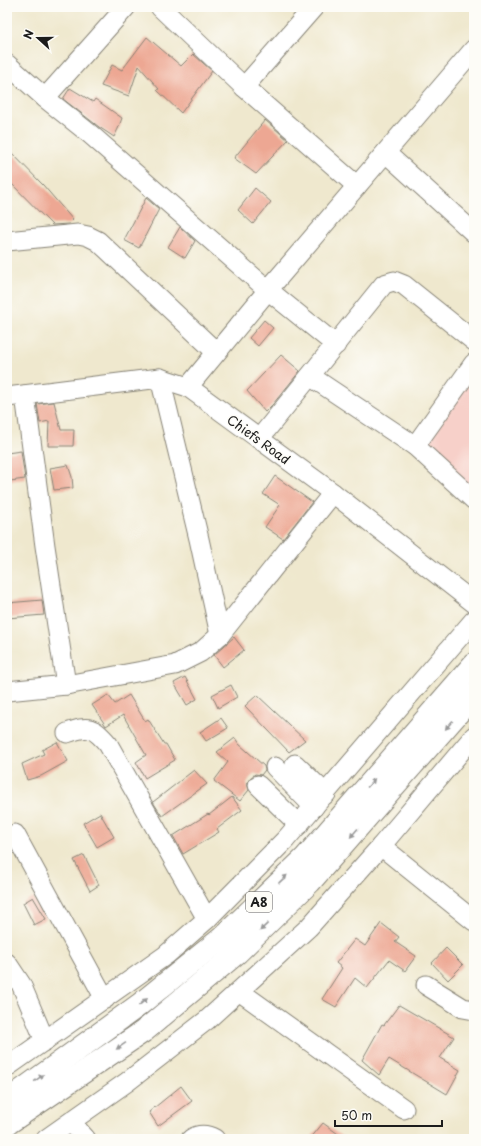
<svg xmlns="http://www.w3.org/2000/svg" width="481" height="1146" font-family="'Playpen Sans',sans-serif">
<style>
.built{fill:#f7d0c9}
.building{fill:#eda793}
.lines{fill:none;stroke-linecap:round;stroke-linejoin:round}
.minor-casing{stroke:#868275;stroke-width:21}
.highway-casing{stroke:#868275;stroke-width:24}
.minor{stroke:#fff;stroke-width:19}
.highway{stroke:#fff;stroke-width:22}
.oneway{fill:#999}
.labels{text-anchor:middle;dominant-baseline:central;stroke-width:3;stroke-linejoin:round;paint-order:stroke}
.shield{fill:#fdfcf7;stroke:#605f5e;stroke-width:1}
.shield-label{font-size:12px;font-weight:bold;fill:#1c1c1c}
.street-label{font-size:13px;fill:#1c1c1c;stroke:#fdfcf7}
</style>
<rect width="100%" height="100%" fill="#fdfcf7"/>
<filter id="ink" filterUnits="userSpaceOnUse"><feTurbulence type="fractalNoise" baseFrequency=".025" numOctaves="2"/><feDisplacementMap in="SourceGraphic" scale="8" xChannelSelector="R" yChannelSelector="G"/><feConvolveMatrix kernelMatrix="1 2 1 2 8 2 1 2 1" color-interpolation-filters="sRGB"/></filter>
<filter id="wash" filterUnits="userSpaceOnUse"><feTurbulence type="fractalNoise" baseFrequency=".012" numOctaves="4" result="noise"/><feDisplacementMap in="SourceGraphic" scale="16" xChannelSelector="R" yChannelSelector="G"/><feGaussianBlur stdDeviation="0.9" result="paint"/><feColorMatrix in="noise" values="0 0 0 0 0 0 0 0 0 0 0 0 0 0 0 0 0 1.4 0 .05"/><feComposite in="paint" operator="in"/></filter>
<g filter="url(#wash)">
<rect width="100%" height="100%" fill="#efe8ce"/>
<polygon class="built" points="474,367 474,493 421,444"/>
<g id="blocks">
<g class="building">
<polygon points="147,37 181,66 193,54 212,71 181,113 157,90 159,89 139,66 129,96 101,86 112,65 122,70"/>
<polygon points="70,88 93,102 95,99 122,118 118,129 114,137 99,127 63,99"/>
<polygon points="265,120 288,140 256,174 234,158"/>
<polygon points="7,148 43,185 73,220 69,224 52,225 7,179"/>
<polygon points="255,188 271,202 253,224 238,210"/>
<polygon points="146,198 159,209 139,248 124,240"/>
<polygon points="180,227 195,241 185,258 168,247"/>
<polygon points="264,320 273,328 258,346 249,338"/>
<polygon points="281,355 300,371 273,404 265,412 247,391"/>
<polygon points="54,402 61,430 74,430 73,446 48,446 49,421 40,423 37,404"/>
<polygon points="21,451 25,479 10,481 7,453"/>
<polygon points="68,465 72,477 73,488 54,490 50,468"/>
<polygon points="275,476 312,502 283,539 265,527 280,505 263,494"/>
<polygon points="42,600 44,615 7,618 7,603"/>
<polygon points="234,637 244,650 223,667 214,655"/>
<polygon points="185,677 197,699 187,705 174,683"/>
<polygon points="231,685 237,697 218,708 212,695"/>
<polygon points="108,695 115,704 129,695 145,721 148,719 164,744 166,744 175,760 145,778 136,762 146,755 123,715 106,726 92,705"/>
<polygon points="257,695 305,740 289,752 245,706"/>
<polygon points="221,718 228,728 206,741 200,732"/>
<polygon points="235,738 239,744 264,766 265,770 261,775 255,774 250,778 247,783 249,790 240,801 214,781 228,762 217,752"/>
<polygon points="57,742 68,761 41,776 27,780 22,764 44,754 42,750"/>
<polygon points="194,770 207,784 162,816 153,802"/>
<polygon points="232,797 242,810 217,829 219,832 183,854 173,836 208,814 209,815"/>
<polygon points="100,813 114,837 97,847 83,823"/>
<polygon points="84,855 99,885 90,891 74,860"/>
<polygon points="33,897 46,919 34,925 23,903"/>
<polygon points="381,923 399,937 395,942 416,956 405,971 389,960 367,988 355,978 336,1007 322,999 342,968 336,963 355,939 365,946"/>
<polygon points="446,948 463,965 448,980 432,963"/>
<polygon points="399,1005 454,1037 440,1058 460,1070 447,1094 389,1059 379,1075 362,1060 382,1024 384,1025"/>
<polygon points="181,1086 192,1101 158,1126 149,1112"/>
<polygon points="323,1123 345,1139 310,1139"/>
</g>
</g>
</g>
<g filter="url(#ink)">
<use href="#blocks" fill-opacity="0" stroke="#868275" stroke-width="1"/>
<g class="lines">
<g class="minor-casing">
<g id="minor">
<polyline points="160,7 244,87 357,186"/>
<polyline points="7,64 45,98 90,134 268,290 336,345"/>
<polyline points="244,87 314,7"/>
<polyline points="45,98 126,7"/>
<polyline points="386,153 474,233"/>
<polyline points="7,241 78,234 88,236 98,241 216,352"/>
<polyline points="310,376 415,446 474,500"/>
<polyline points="160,378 199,539 220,635"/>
<polyline points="188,387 268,290 474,49"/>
<polyline points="25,395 45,546 66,685"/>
<polyline points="7,397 160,378 188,387 333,493 474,603"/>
<polyline points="259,439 384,284 394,281 404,285 474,341"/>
<polyline points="415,446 474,363"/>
<polyline points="7,691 66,685 175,665 201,652 220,635 333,493"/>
<path d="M67 733C89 725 93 727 108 744L207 919"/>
<polyline points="295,764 326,794"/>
<polyline points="275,767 314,807"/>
<polyline points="258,785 299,825"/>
<polyline points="15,834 105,999"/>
<polyline points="381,846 474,921"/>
<polyline points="7,963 21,984 45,1041"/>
<polyline points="426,985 463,1008 474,1010"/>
<polyline points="239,991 404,1109"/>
<polyline points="7,1067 166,955 207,919 286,839 474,620"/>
<polyline points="71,1122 86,1139"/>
<polyline points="46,1139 127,1082 207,1020 309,927 381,846 474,736"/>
<path d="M191 1139C199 1134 206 1134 215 1139"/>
</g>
</g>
<g class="highway-casing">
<g id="highway">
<polyline points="7,1101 139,1005 223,937 305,858 474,664"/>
<polyline points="7,1124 144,1031 238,952 310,882 474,695"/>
</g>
</g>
<use href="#minor" class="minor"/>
<use href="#highway" class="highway"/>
</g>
<defs><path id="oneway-solid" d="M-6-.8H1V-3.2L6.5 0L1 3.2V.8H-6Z"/></defs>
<g class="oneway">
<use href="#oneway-solid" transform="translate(449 725) rotate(130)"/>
<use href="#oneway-solid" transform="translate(371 783) rotate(-49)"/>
<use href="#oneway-solid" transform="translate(354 833) rotate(131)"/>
<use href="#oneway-solid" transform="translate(283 879) rotate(-44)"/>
<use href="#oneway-solid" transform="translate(264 927) rotate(136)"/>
<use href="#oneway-solid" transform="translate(143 1002) rotate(-39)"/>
<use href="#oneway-solid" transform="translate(121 1046) rotate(146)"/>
<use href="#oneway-solid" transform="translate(39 1078) rotate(-36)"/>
</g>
</g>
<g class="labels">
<rect class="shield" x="246" y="892" width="26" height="20" rx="3"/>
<g class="shield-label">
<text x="259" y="902">A8</text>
</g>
<g class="street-label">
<text transform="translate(259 439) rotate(36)">Chiefs Road</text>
</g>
</g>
<rect width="481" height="1146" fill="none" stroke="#fdfcf7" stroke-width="24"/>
<g transform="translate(38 38) rotate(291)" stroke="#fdfcf7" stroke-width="3" paint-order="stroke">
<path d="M0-3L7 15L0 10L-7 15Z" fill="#1c1c1c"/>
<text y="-6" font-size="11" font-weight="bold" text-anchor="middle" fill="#1c1c1c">N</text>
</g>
<path d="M335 1120v6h107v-6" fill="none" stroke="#1c1c1c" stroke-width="2"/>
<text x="341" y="1120" font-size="12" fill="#1c1c1c" stroke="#fdfcf7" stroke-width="3" paint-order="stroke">50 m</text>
</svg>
